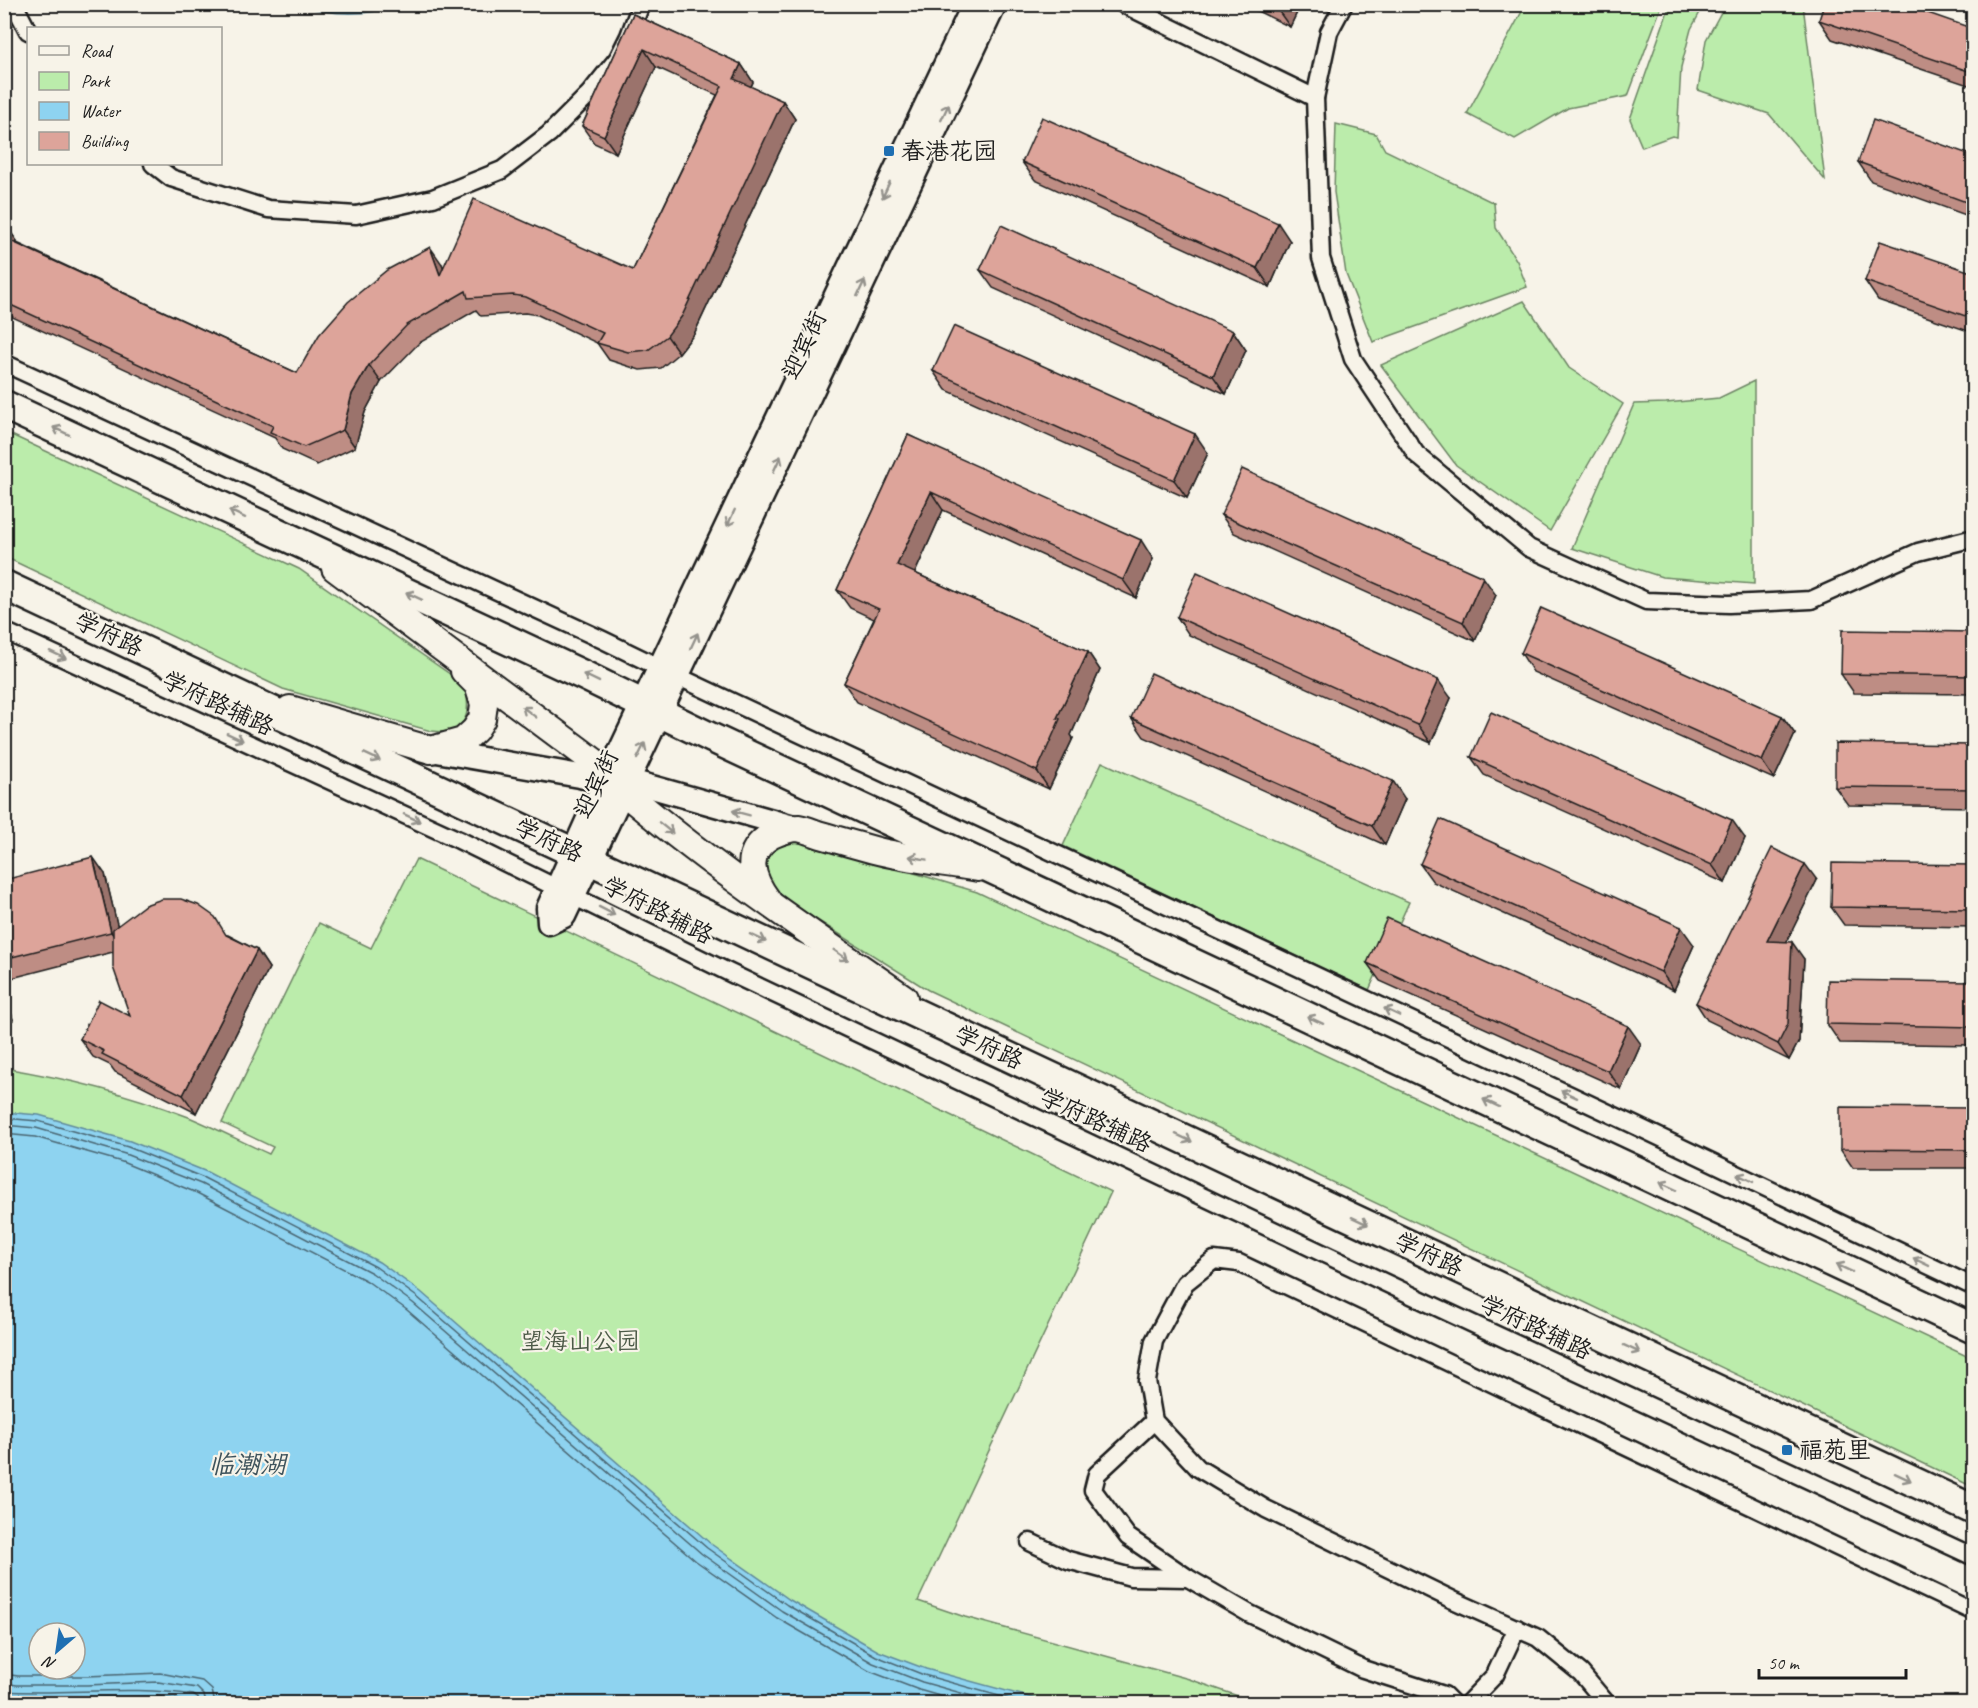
<svg xmlns="http://www.w3.org/2000/svg" width="1978" height="1708" font-family="Caveat,'LXGW WenKai TC',sans-serif">
<style>
.green{fill:#bbecab;stroke:#6c8464;stroke-width:1.5;fill-rule:evenodd}
.water{fill:#8ed3f0;stroke:#608a9b;stroke-width:1.5;fill-rule:evenodd}
.lines{fill:none;stroke-linecap:round;stroke-linejoin:round}
.shore{stroke:#4a6571;stroke-width:1.5}
.street-casing{stroke:#1c1c1c;stroke-width:21}
.secondary-casing{stroke:#1c1c1c;stroke-width:27}
.primary-casing{stroke:#1c1c1c;stroke-width:30}
.highway-casing{stroke:#1c1c1c;stroke-width:33}
.street{stroke:#f7f3e8;stroke-width:16}
.secondary{stroke:#f7f3e8;stroke-width:22}
.primary{stroke:#f7f3e8;stroke-width:26}
.highway{stroke:#f7f3e8;stroke-width:28}
.wall{fill:#be8d84;stroke:#1c1c1c;stroke-width:1.5}
.shaded-wall{fill:#9b736c;stroke:#1c1c1c;stroke-width:1.5}
.building{fill:#dda49a;stroke:#1c1c1c;stroke-width:1.5}
.oneway{stroke:#94928c}
.poi-dot{fill:#1f6fb2;stroke:#f7f3e8;stroke-width:2}
.labels{text-anchor:middle;dominant-baseline:central;stroke-width:4.5;stroke-linejoin:round;paint-order:stroke}
.poi-label{font-size:24px;fill:#1c1c1c;stroke:#f7f3e8;text-anchor:start}
.street-label{font-size:24px;fill:#1c1c1c;stroke:#f7f3e8}
.park-label{font-size:24px;fill:#4c5a47;stroke:#f7f3e8}
.water-label{font-size:26px;font-style:italic;fill:#3e535c;stroke:#f7f3e8}
</style>
<rect width="100%" height="100%" fill="#f7f3e8"/>
<filter id="ink" filterUnits="userSpaceOnUse"><feTurbulence type="fractalNoise" baseFrequency=".0167" numOctaves="2"/><feDisplacementMap in="SourceGraphic" scale="12" xChannelSelector="R" yChannelSelector="G"/><feConvolveMatrix kernelMatrix="1 2 1 2 8 2 1 2 1" color-interpolation-filters="sRGB"/></filter>
<g filter="url(#ink)">
<g class="green">
<polygon points="1526,4 1662,5 1628,96 1568,108 1515,139 1467,114"/>
<polygon points="1670,5 1704,5 1691,29 1681,67 1677,137 1672,136 1642,147 1630,119"/>
<polygon points="1725,5 1803,5 1825,180 1769,114 1698,90 1706,40"/>
<polygon points="1336,124 1376,134 1385,150 1494,203 1496,228 1517,261 1527,287 1373,342 1346,274 1334,192"/>
<polygon points="1524,301 1569,368 1623,404 1550,531 1456,465 1381,365"/>
<polygon points="1754,381 1754,584 1662,577 1572,548 1634,404 1666,403 1719,398"/>
<path d="M5 432 299 569 464 684C469 701 472 723 451 731 445 733 437 731 431 731L283 689 5 557Z"/>
<polygon points="1102,762 1409,902 1369,990 1063,846"/>
<polygon points="802,839 977,892 1973,1359 1973,1487 928,990 771,891 761,855 771,843"/>
<path d="M416 859 1111 1192 918 1601 965 1617 1189 1679 1258 1703H5L4 1068C66 1078 128 1094 186 1116 214 1127 242 1142 269 1154L273 1147 222 1123 319 923 371 948ZM39 1633H75V1669H39Z"/>
</g>
<g class="water">
<path d="M304 5H396C371 16 330 16 304 5Z"/>
<path d="M4 1112 39 1115 130 1141 207 1172 379 1262 421 1292 711 1544 790 1600 878 1651 926 1669 1051 1703 202 1704 157 1696 16 1699 5 1696ZM39 1633H75V1669H39Z"/>
</g>
<g class="lines">
<g class="shore">
<polyline points="4,1118 38,1121 128,1147 204,1178 376,1267 417,1297 707,1548 787,1605 876,1656 924,1675 1028,1704"/>
<polyline points="4,1125 36,1128 125,1154 201,1184 372,1273 413,1303 702,1554 782,1611 873,1663 922,1682 1000,1704"/>
<polyline points="4,1134 35,1137 122,1162 197,1193 367,1281 407,1310 696,1561 777,1618 869,1671 919,1690 967,1704"/>
<polyline points="4,1674 18,1676 87,1676 160,1673 202,1681 212,1690 215,1704"/>
<polyline points="4,1683 17,1685 87,1685 158,1682 197,1688 204,1695 206,1704"/>
<path d="M4 1691C67 1695 131 1685 193 1695L198 1698V1704"/>
</g>
<g class="street-casing">
<g id="street">
<polyline points="14,4 28,31"/>
<polyline points="1123,4 1315,98"/>
<polyline points="1344,4 1329,32 1315,98 1321,258 1353,359 1416,454 1529,548 1646,601 1729,604 1811,600 1918,552 1974,538"/>
<polyline points="153,164 171,178 268,209 356,215 433,198 502,170 549,134 589,94 618,58 629,36 641,4"/>
<polyline points="4,363 603,640 677,676 1632,1124 1974,1287"/>
<polyline points="4,631 459,840 730,973 1428,1303 1974,1557"/>
<polyline points="1154,1421 1097,1474 1093,1490 1128,1537 1188,1578 1250,1614 1363,1669 1444,1695 1453,1704"/>
<polyline points="1030,1542 1068,1560 1131,1577 1188,1578"/>
<polyline points="1467,1704 1495,1675 1517,1628"/>
<polyline points="1607,1704 1581,1673 1538,1638 1453,1600 1266,1509 1198,1468 1154,1421 1147,1381 1154,1341 1185,1283 1214,1260 1239,1263 1974,1612"/>
</g>
</g>
<g class="secondary-casing">
<g id="secondary">
<polyline points="974,4 592,810 548,908 549,923 564,916 995,4"/>
<polyline points="431,750 580,776 605,782 618,788"/>
<polyline points="627,780 797,828"/>
</g>
</g>
<g class="primary-casing">
<g id="primary">
<polyline points="335,568 600,766 627,780"/>
<polyline points="290,709 431,750 463,741 475,730 482,719 484,704 478,685 464,671"/>
<path d="M622 790C711 866 808 931 904 998"/>
<path d="M768 901C751 878 742 852 772 835 779 832 791 828 798 828 806 829 814 833 821 835 838 840 856 845 874 850 908 859 944 862 978 868"/>
</g>
</g>
<g class="highway-casing">
<g id="highway">
<polyline points="4,405 585,676 712,738 1974,1329"/>
<polyline points="4,585 1974,1510"/>
</g>
</g>
<use href="#street" class="street"/>
<use href="#secondary" class="secondary"/>
<use href="#primary" class="primary"/>
<use href="#highway" class="highway"/>
</g>
<g class="wall">
<polygon points="1243,4 1301,4 1290,27"/>
<polygon points="633,14 741,64 753,82 751,87 783,101 795,119 694,334 679,353 661,368 640,370 609,360 597,343 538,315 525,313 481,316 476,310 419,343 381,382 365,412 355,447 317,465 282,449 275,438 8,315 4,310 4,224 17,241 17,243 297,373 442,264 444,268 633,270 717,95 656,67 616,153 594,143 582,126"/>
<polygon points="1819,20 1974,29 1974,87 1832,39"/>
<polygon points="1974,156 1974,218 1871,181 1858,162"/>
<polygon points="1022,162 1290,241 1270,287 1035,180"/>
<polygon points="980,270 1233,331 1246,350 1226,394 993,288"/>
<polygon points="1974,273 1974,333 1878,300 1865,281"/>
<polygon points="933,371 1208,453 1187,498 946,390"/>
<polygon points="908,435 1153,559 1136,598 943,510 915,573 1088,652 1100,670 1071,735 1073,738 1049,789 857,702 844,683 874,619 850,608 837,590"/>
<polygon points="1221,515 1496,595 1475,641 1234,533"/>
<polygon points="1177,617 1451,698 1431,743 1189,635"/>
<polygon points="1974,632 1974,694 1854,693 1841,674"/>
<polygon points="1521,653 1782,716 1795,734 1774,779 1533,672"/>
<polygon points="1131,718 1405,799 1385,845 1144,737"/>
<polygon points="1974,745 1974,807 1848,805 1835,787"/>
<polygon points="1471,757 1745,838 1725,883 1484,775"/>
<polygon points="1420,864 1694,945 1674,990 1433,882"/>
<polygon points="1974,865 1974,927 1844,925 1831,907"/>
<polygon points="105,874 117,925 228,935 257,950 269,968 196,1113 115,1072 110,1065 93,1057 80,1039 130,1016 113,952 4,980 4,880"/>
<polygon points="1817,880 1786,942 1804,959 1799,1041 1789,1060 1707,1020 1696,1003"/>
<polygon points="1367,963 1641,1044 1621,1089 1380,981"/>
<polygon points="1974,982 1974,1045 1840,1043 1827,1024"/>
<polygon points="4,988 13,1020 4,1022"/>
<polygon points="1974,1108 1974,1168 1853,1168 1840,1149"/>
</g>
<g class="shaded-wall">
<polygon points="1279,4 1301,4 1290,27 1277,9"/>
<polygon points="644,49 656,67 616,153 604,136"/>
<polygon points="741,64 753,82 746,96 734,79"/>
<polygon points="783,101 795,119 694,334 679,353 667,336"/>
<polygon points="1278,223 1290,241 1270,287 1257,268"/>
<polygon points="5,224 17,241 12,253 4,242"/>
<polygon points="430,247 442,264 453,293 440,275"/>
<polygon points="1233,331 1246,350 1226,394 1213,376"/>
<polygon points="369,365 381,382 365,412 355,447 343,430 352,394"/>
<polygon points="1195,434 1208,453 1187,498 1174,480"/>
<polygon points="931,492 943,510 910,584 897,565"/>
<polygon points="1141,540 1153,559 1136,598 1123,580"/>
<polygon points="1483,577 1496,595 1475,641 1463,622"/>
<polygon points="1088,652 1100,670 1071,735 1073,738 1049,789 1037,771 1057,718"/>
<polygon points="1438,680 1451,698 1431,743 1418,725"/>
<polygon points="1782,716 1795,734 1774,779 1762,761"/>
<polygon points="1393,781 1405,799 1385,845 1372,826"/>
<polygon points="1732,820 1745,838 1725,883 1712,865"/>
<polygon points="93,857 105,874 123,949 111,932"/>
<polygon points="1805,864 1817,880 1779,957 1767,941"/>
<polygon points="1681,927 1694,945 1674,990 1661,972"/>
<polygon points="1792,942 1804,959 1799,1041 1789,1060 1778,1044"/>
<polygon points="257,950 269,968 196,1113 183,1095"/>
<polygon points="4,988 13,1020 4,1008"/>
<polygon points="1628,1026 1641,1044 1621,1089 1608,1071"/>
</g>
<g class="building">
<polygon points="1268,4 1279,4 1277,9"/>
<polygon points="1824,4 1902,4 1974,29 1974,73 1819,20"/>
<polygon points="633,14 741,64 734,79 783,101 682,316 667,336 648,350 628,352 597,343 603,333 526,297 513,295 468,298 466,291 407,325 369,365 352,394 343,430 304,447 270,432 273,426 4,302 4,238 297,373 319,335 348,302 387,270 430,247 440,275 474,199 633,270 722,86 644,49 604,136 582,126"/>
<polygon points="1042,117 1278,223 1257,268 1022,162"/>
<polygon points="1873,120 1974,156 1974,205 1858,162"/>
<polygon points="1001,225 1233,331 1213,376 980,270"/>
<polygon points="1880,241 1974,273 1974,319 1865,281"/>
<polygon points="954,326 1195,434 1174,480 933,371"/>
<polygon points="908,435 1141,540 1123,580 931,492 897,565 1088,652 1057,718 1060,719 1037,771 844,683 879,609 837,590"/>
<polygon points="1242,469 1483,577 1463,622 1221,515"/>
<polygon points="1197,572 1438,680 1418,725 1177,617"/>
<polygon points="1541,608 1782,716 1762,761 1521,653"/>
<polygon points="1842,630 1974,632 1974,676 1841,674"/>
<polygon points="1151,673 1393,781 1372,826 1131,718"/>
<polygon points="1491,712 1732,820 1712,865 1471,757"/>
<polygon points="1835,743 1974,745 1974,789 1835,787"/>
<polygon points="1440,819 1681,927 1661,972 1420,864"/>
<polygon points="1772,848 1805,864 1767,941 1792,942 1788,1024 1778,1044 1696,1003"/>
<polygon points="93,857 111,932 4,959 4,880"/>
<polygon points="1832,863 1974,865 1974,909 1831,907"/>
<polygon points="162,899 181,899 198,905 215,917 226,935 257,950 183,1095 102,1054 104,1051 80,1039 99,1000 130,1016 113,967 113,929 145,905"/>
<polygon points="1387,918 1628,1026 1608,1071 1367,963"/>
<polygon points="1828,980 1974,982 1974,1027 1827,1024"/>
<polygon points="1840,1107 1974,1108 1974,1150 1840,1149"/>
</g>
<defs><path id="oneway-shaft" d="M-6 0H5M1.5-3L5.5 0L1.5 3" fill="none" stroke-width="1.6" stroke-linecap="round" stroke-linejoin="round" transform="scale(1.5)"/></defs>
<g class="oneway">
<use href="#oneway-shaft" transform="translate(945 112) rotate(-65)"/>
<use href="#oneway-shaft" transform="translate(886 190) rotate(115)"/>
<use href="#oneway-shaft" transform="translate(861 288) rotate(-65)"/>
<use href="#oneway-shaft" transform="translate(61 431) rotate(-155)"/>
<use href="#oneway-shaft" transform="translate(777 464) rotate(-65)"/>
<use href="#oneway-shaft" transform="translate(237 514) rotate(-155)"/>
<use href="#oneway-shaft" transform="translate(731 518) rotate(115)"/>
<use href="#oneway-shaft" transform="translate(414 596) rotate(-155)"/>
<use href="#oneway-shaft" transform="translate(694 641) rotate(-65)"/>
<use href="#oneway-shaft" transform="translate(58 655) rotate(25)"/>
<use href="#oneway-shaft" transform="translate(591 678) rotate(-154)"/>
<use href="#oneway-shaft" transform="translate(529 712) rotate(-143)"/>
<use href="#oneway-shaft" transform="translate(235 737) rotate(25)"/>
<use href="#oneway-shaft" transform="translate(641 751) rotate(-64)"/>
<use href="#oneway-shaft" transform="translate(372 757) rotate(25)"/>
<use href="#oneway-shaft" transform="translate(741 813) rotate(-165)"/>
<use href="#oneway-shaft" transform="translate(412 818) rotate(25)"/>
<use href="#oneway-shaft" transform="translate(666 828) rotate(39)"/>
<use href="#oneway-shaft" transform="translate(918 858) rotate(-170)"/>
<use href="#oneway-shaft" transform="translate(607 911) rotate(27)"/>
<use href="#oneway-shaft" transform="translate(758 938) rotate(25)"/>
<use href="#oneway-shaft" transform="translate(841 955) rotate(35)"/>
<use href="#oneway-shaft" transform="translate(1392 1012) rotate(-155)"/>
<use href="#oneway-shaft" transform="translate(1315 1020) rotate(-155)"/>
<use href="#oneway-shaft" transform="translate(1569 1094) rotate(-155)"/>
<use href="#oneway-shaft" transform="translate(1491 1103) rotate(-155)"/>
<use href="#oneway-shaft" transform="translate(1184 1138) rotate(25)"/>
<use href="#oneway-shaft" transform="translate(1745 1178) rotate(-154)"/>
<use href="#oneway-shaft" transform="translate(1668 1186) rotate(-155)"/>
<use href="#oneway-shaft" transform="translate(1360 1221) rotate(25)"/>
<use href="#oneway-shaft" transform="translate(1921 1262) rotate(-154)"/>
<use href="#oneway-shaft" transform="translate(1844 1268) rotate(-155)"/>
<use href="#oneway-shaft" transform="translate(1632 1349) rotate(25)"/>
<use href="#oneway-shaft" transform="translate(1903 1477) rotate(25)"/>
</g>
</g>
<g class="poi-dot">
<rect x="883" y="145" width="12" height="12" rx="3"/>
<rect x="1781" y="1444" width="12" height="12" rx="3"/>
</g>
<g class="labels">
<g class="poi-label">
<text x="901" y="151">春港花园</text>
<text x="1799" y="1450">福苑里</text>
</g>
<g class="street-label">
<text transform="translate(804 345) rotate(-65)">迎宾街</text>
<text transform="translate(109 634) rotate(25)">学府路</text>
<text transform="translate(218 703) rotate(25)">学府路辅路</text>
<text transform="translate(596 784) rotate(-65)">迎宾街</text>
<text transform="translate(549 840) rotate(25)">学府路</text>
<text transform="translate(658 910) rotate(27)">学府路辅路</text>
<text transform="translate(989 1047) rotate(25)">学府路</text>
<text transform="translate(1096 1120) rotate(25)">学府路辅路</text>
<text transform="translate(1429 1254) rotate(25)">学府路</text>
<text transform="translate(1536 1327) rotate(25)">学府路辅路</text>
</g>
<g class="park-label">
<text x="580" y="1341">望海山公园</text>
</g>
<g class="water-label">
<text x="247" y="1464">临潮湖</text>
</g>
</g>
<rect width="1978" height="1708" fill="none" stroke="#f7f3e8" stroke-width="24"/>
<rect x="12" y="12" width="1954" height="1684" fill="none" stroke="#1c1c1c" stroke-width="2" filter="url(#ink)"/>
<rect x="27" y="27" width="195" height="138" fill="#f7f3e8" stroke="#9f9d96" stroke-width="1.5"/>
<rect x="39" y="46" width="30" height="9" fill="#f7f3e8" stroke="#9f9d96" stroke-width="1.5"/>
<text x="81" y="57" font-size="18" fill="#1c1c1c">Road</text>
<rect x="39" y="72" width="30" height="18" fill="#bbecab" stroke="#9f9d96" stroke-width="1.5"/>
<text x="81" y="87" font-size="18" fill="#1c1c1c">Park</text>
<rect x="39" y="102" width="30" height="18" fill="#8ed3f0" stroke="#9f9d96" stroke-width="1.5"/>
<text x="81" y="117" font-size="18" fill="#1c1c1c">Water</text>
<rect x="39" y="132" width="30" height="18" fill="#dda49a" stroke="#9f9d96" stroke-width="1.5"/>
<text x="81" y="147" font-size="18" fill="#1c1c1c">Building</text>
<g transform="translate(57 1651) rotate(209)"><circle r="28" fill="#f7f3e8" stroke="#9f9d96" stroke-width="1.5"/>
<path d="M0-4.5L10 22L0 15L-10 22Z" fill="#1f6fb2"/>
<text y="-9" font-size="16" font-weight="bold" text-anchor="middle" fill="#1c1c1c">N</text>
</g>
<path d="M1759 1669v9h147v-9" fill="none" stroke="#1c1c1c" stroke-width="3"/>
<text x="1768" y="1669" font-size="18" fill="#1c1c1c" stroke="#f7f3e8" stroke-width="4.5" paint-order="stroke">50 m</text>
</svg>
